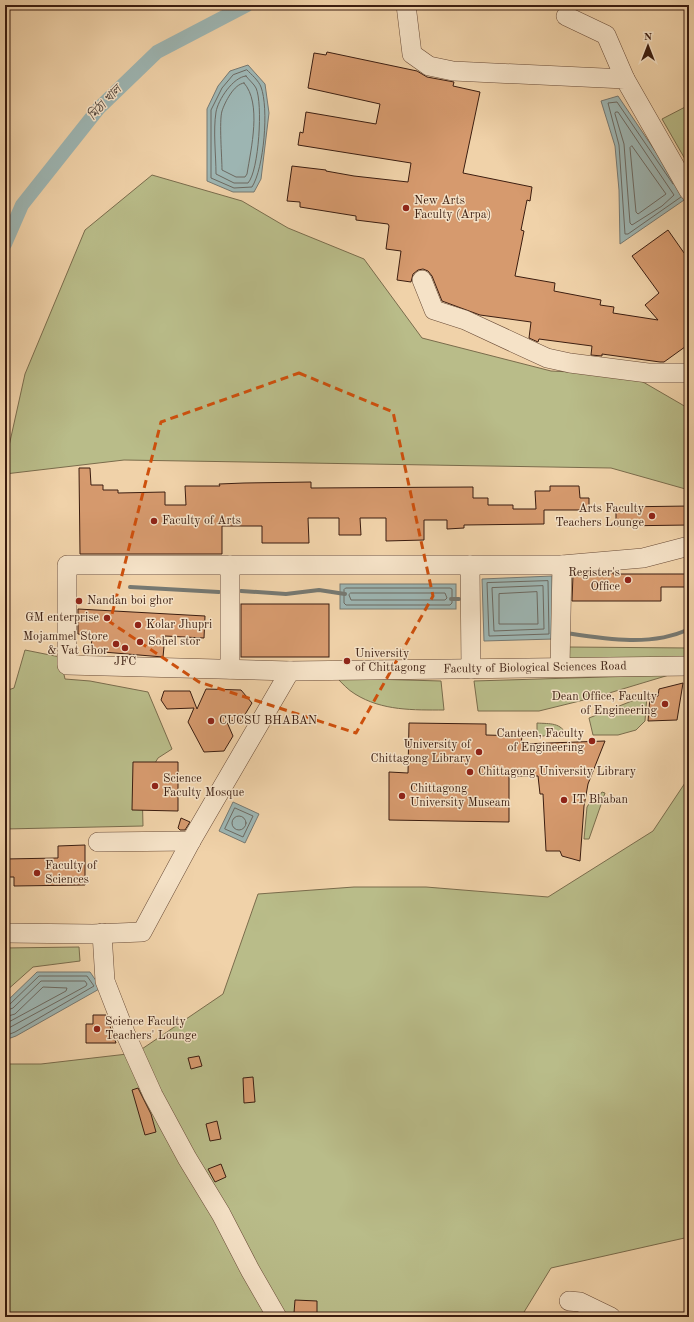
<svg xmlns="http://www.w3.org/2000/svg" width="694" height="1322" font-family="'Old Standard TT','Noto Serif Bengali',serif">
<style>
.green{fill:#b9bc89;stroke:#7a6c4c}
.water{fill:#9db5b2;stroke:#767871}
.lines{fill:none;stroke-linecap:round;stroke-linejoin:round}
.shore{stroke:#6c6961;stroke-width:1}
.stream{stroke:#767871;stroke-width:4}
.canal{stroke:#9db5b2;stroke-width:14}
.building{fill:#d69a6e;stroke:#3b1d10}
.minor-casing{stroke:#684a36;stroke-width:20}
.minor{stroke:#f5e2c7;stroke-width:19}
.marked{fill:none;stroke:#ce500d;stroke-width:3;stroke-dasharray:8 5;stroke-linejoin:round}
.poi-dot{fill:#8f2418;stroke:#f5e2c7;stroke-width:1.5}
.labels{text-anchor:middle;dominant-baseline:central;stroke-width:3;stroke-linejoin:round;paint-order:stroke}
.poi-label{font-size:12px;fill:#3b1d10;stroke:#f5e2c7;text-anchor:start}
.street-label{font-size:12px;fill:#3b1d10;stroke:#f5e2c7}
.water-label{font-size:13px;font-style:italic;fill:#584b41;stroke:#f5e2c7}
</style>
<rect width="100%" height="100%" fill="#f0d2a9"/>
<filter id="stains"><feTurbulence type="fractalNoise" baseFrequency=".005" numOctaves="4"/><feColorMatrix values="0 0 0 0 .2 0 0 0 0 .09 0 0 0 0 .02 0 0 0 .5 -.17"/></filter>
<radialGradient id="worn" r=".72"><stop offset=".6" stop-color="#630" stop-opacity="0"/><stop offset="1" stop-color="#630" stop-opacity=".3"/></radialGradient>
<g class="green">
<polygon points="689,105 689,166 662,119"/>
<polygon points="152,175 242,201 288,228 364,259 422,338 551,371 631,375 681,404 689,409 689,490 611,468 124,460 5,474 5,464 25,374 85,230"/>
<polygon points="569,647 689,648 689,662 568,662"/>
<polygon points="25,650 60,657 65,679 90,681 148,692 172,749 158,758 142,785 143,826 5,829 5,691 14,688"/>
<polygon points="669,675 596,697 539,711 478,711 474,681"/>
<path d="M337 678 441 681 444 710C414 710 382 711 355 694 348 690 342 683 337 678Z"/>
<polygon points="647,695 645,721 636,730 618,735 593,735 589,718"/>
<path d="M537 723C550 724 561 722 567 736H537Z"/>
<polygon points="689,777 689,1237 551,1268 521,1317 5,1317 5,1064 41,1064 136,1053 223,994 258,894 354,887 426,887 548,897 653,831"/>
<polygon points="602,792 605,793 589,839 584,839 587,807 592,799 597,799"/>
<polygon points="79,947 80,961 33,967 5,992 5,948"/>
</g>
<g class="water">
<polygon points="248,65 265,84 269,113 261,179 254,192 233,192 207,181 207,109 218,86 230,71"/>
<polygon points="618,96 687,198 620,244 619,190 615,146 601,101"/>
<polygon points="552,576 554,639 484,641 482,579"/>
<rect x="340" y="584" width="116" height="25"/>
<polygon points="233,802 259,814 245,843 219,831"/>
<polygon points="37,972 90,972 101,988 16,1036 5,1040 5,1003"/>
</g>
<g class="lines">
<g class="shore">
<path d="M247 70C251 74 259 81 261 87 269 108 264 168 252 187L234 188 211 178V110L222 88 233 75Z"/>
<path d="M246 76C249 80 254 84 256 88 263 103 259 171 248 183H234L216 174C216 155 213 131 216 112 218 100 233 77 246 76Z"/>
<path d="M244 83C262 103 251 149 247 174L245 177H236L222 170C222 158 219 121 222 111 225 102 234 84 244 83Z"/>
<polygon points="616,112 618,112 674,195 662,206 632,225 630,223 624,144 615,114"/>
<polygon points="632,146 666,194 638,214 636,212 630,148"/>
<polyline points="673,184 617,102 608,103 619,145 625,234 628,234 681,197"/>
<polygon points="548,581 549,634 489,636 487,583"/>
<polygon points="543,586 544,629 494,631 492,588"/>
<polygon points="346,588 450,588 452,589 452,603 450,605 346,605 344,603 344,590"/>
<polygon points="537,592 538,624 499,624 499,594"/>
<polygon points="351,593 445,593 447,598 445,600 351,600 349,595"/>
<polygon points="235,808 253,816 243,837 225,829"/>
<circle cx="239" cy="823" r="7"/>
<polyline points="5,1006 9,1005 39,976 87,976 94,986 15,1032 5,1036"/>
<polyline points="5,1011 13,1008 41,981 85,981 87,984 86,986 5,1030"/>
<polyline points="5,1017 15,1014 43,987 67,988 66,991 5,1024"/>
</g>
<g class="stream">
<polyline points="130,587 219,592"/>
<polyline points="241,591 286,594 319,590 345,594"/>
<polyline points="451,599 459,599"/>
<path d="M566 633C605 639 652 647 689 629"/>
</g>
<polyline class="canal" points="5,244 22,205 99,108 157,52 247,5"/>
</g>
<g class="building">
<polygon points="327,52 417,71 427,77 454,82 453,86 480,92 463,173 532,187 530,201 527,200 521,230 524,231 515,276 555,283 554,291 601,300 600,305 614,307 613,313 658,320 645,305 659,293 632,256 668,230 689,260 689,344 664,362 660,362 602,354 602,356 591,355 592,346 539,339 538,342 529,338 531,322 480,315 442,301 432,276 428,271 423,269 418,270 413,274 411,282 397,280 401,251 386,249 389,226 388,224 356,220 356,216 300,207 300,202 287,201 292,166 326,170 326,171 354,176 408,182 411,163 298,145 300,132 303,133 306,112 376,124 380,104 308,88 314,53 326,55"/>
<polygon points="79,468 90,468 91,485 103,485 103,490 118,490 118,493 165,492 165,505 186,505 185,486 220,486 219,484 244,483 311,482 311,488 473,487 473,498 488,498 488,505 513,505 513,509 536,509 535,491 550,491 550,486 579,486 580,498 589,498 589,510 544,510 544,524 464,525 464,528 447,529 447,520 424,520 424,540 386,541 386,518 360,518 361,535 339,535 339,518 308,518 309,543 262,543 262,526 222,526 222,554 80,554"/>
<polygon points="689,506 689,525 616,526 616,507"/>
<polygon points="613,572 613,574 689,574 689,587 661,587 661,601 572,601 573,575"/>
<rect x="241" y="604" width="88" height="53"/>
<polygon points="78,609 205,616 204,638 165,636 163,657 91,651 92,635 78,634"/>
<polygon points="683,683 677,720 648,721 650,697 658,696 659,689"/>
<polygon points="206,689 241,690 252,703 241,721 226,720 233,736 224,751 204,752 188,722 194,708 167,709 161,700 164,691 190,691 197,709"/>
<polygon points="409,723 486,724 486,735 522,736 521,744 605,741 588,784 584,806 580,861 562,856 560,851 546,851 543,794 540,794 538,776 509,776 509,822 389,820 389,772 408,773"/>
<polygon points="133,762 178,762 178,811 132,810"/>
<polygon points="181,818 190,822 185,830 180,830 178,828"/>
<polygon points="85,845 85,885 14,886 14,877 5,877 5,859 58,858 58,846"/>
<polygon points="93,1015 106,1015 116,1043 86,1043 86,1024 93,1024"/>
<polygon points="199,1056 202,1066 191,1069 188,1058"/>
<polygon points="253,1077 255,1102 244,1103 243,1078"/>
<polygon points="138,1088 151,1114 156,1132 145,1135 132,1090"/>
<polygon points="217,1121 221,1139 210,1141 206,1124"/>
<polygon points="221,1164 226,1177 215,1182 208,1169"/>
<polygon points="295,1300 317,1301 317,1314 294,1313"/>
</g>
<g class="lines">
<g class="minor-casing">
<g id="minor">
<polyline points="406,5 412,54 429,66 453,71 625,79 689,191"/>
<polyline points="566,16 606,35 625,79"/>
<polyline points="422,280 434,310 465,320 547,358 570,363 648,373 689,373"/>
<polyline points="689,546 643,558 562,565 67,565 67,665 290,671 689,666"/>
<polyline points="230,565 230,669"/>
<polyline points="470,565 471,669"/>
<polyline points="560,667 562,565"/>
<polyline points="98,842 191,841"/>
<polyline points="5,933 93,934 142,932 191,841 290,671"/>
<polyline points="102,933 105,981 126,1035 153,1095 187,1158 221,1214 250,1270 277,1317"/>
<polyline points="569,1301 580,1302 611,1317"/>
</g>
</g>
<use href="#minor" class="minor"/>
</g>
<path class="marked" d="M299 373 393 412 433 596 356 733 199 682 110 622 161 422Z"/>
<g class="poi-dot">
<circle cx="406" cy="208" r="4"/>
<circle cx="652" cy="516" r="4"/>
<circle cx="154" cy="521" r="4"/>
<circle cx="628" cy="580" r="4"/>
<circle cx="79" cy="601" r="4"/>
<circle cx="107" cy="618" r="4"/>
<circle cx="138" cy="625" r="4"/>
<circle cx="140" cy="642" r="4"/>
<circle cx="116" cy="644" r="4"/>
<circle cx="125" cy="648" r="4"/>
<circle cx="347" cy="661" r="4"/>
<circle cx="665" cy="704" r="4"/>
<circle cx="211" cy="721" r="4"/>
<circle cx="592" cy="741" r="4"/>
<circle cx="479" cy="752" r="4"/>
<circle cx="470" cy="772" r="4"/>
<circle cx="155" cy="786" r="4"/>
<circle cx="402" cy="796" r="4"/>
<circle cx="564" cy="800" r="4"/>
<circle cx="37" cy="873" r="4"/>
<circle cx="97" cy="1029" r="4"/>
</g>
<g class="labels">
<g class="poi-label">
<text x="414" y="201">New Arts<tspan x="414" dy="14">Faculty (Arpa)</tspan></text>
<text x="644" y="509" text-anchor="end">Arts Faculty<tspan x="644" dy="14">Teachers Lounge</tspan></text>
<text x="162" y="521">Faculty of Arts</text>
<text x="620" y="573" text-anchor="end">Register's<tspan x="620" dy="14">Office</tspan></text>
<text x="87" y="601">Nandan boi ghor</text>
<text x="99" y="618" text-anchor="end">GM enterprise</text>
<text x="146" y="625">Kolar Jhupri</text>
<text x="108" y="637" text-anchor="end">Mojammel Store<tspan x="108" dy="14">&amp; Vat Ghor</tspan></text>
<text x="148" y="642">Sohel stor</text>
<text x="355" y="654">University<tspan x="355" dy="14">of Chittagong</tspan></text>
<text x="125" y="662" text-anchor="middle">JFC</text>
<text x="657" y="697" text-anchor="end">Dean Office, Faculty<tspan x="657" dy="14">of Engineering</tspan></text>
<text x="219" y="721">CUCSU BHABAN</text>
<text x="584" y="734" text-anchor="end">Canteen, Faculty<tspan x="584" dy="14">of Engineering</tspan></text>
<text x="471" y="745" text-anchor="end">University of<tspan x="471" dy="14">Chittagong Library</tspan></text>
<text x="478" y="772">Chittagong University Library</text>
<text x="163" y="779">Science<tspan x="163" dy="14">Faculty Mosque</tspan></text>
<text x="410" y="789">Chittagong<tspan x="410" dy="14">University Museam</tspan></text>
<text x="572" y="800">IT Bhaban</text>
<text x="45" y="866">Faculty of<tspan x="45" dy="14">Sciences</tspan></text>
<text x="105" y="1022">Science Faculty<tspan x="105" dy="14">Teachers' Lounge</tspan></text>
</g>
<g class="street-label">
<text transform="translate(535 668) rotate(-1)">Faculty of Biological Sciences Road</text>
</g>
<g class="water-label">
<text transform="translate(105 103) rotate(-47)">মিঠা খাল</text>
</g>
</g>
<rect width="694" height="1322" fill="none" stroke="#f0d2a9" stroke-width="20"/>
<rect x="6" y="6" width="682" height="1310" fill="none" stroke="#3b1d10" stroke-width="2"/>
<rect x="10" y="10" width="674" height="1302" fill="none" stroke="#3b1d10"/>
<g transform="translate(648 46)" stroke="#f5e2c7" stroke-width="3" paint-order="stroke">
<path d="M0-3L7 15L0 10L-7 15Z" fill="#3b1d10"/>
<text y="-6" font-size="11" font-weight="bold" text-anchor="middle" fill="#3b1d10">N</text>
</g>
<rect width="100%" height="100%" filter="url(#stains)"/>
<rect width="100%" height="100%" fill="url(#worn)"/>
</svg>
